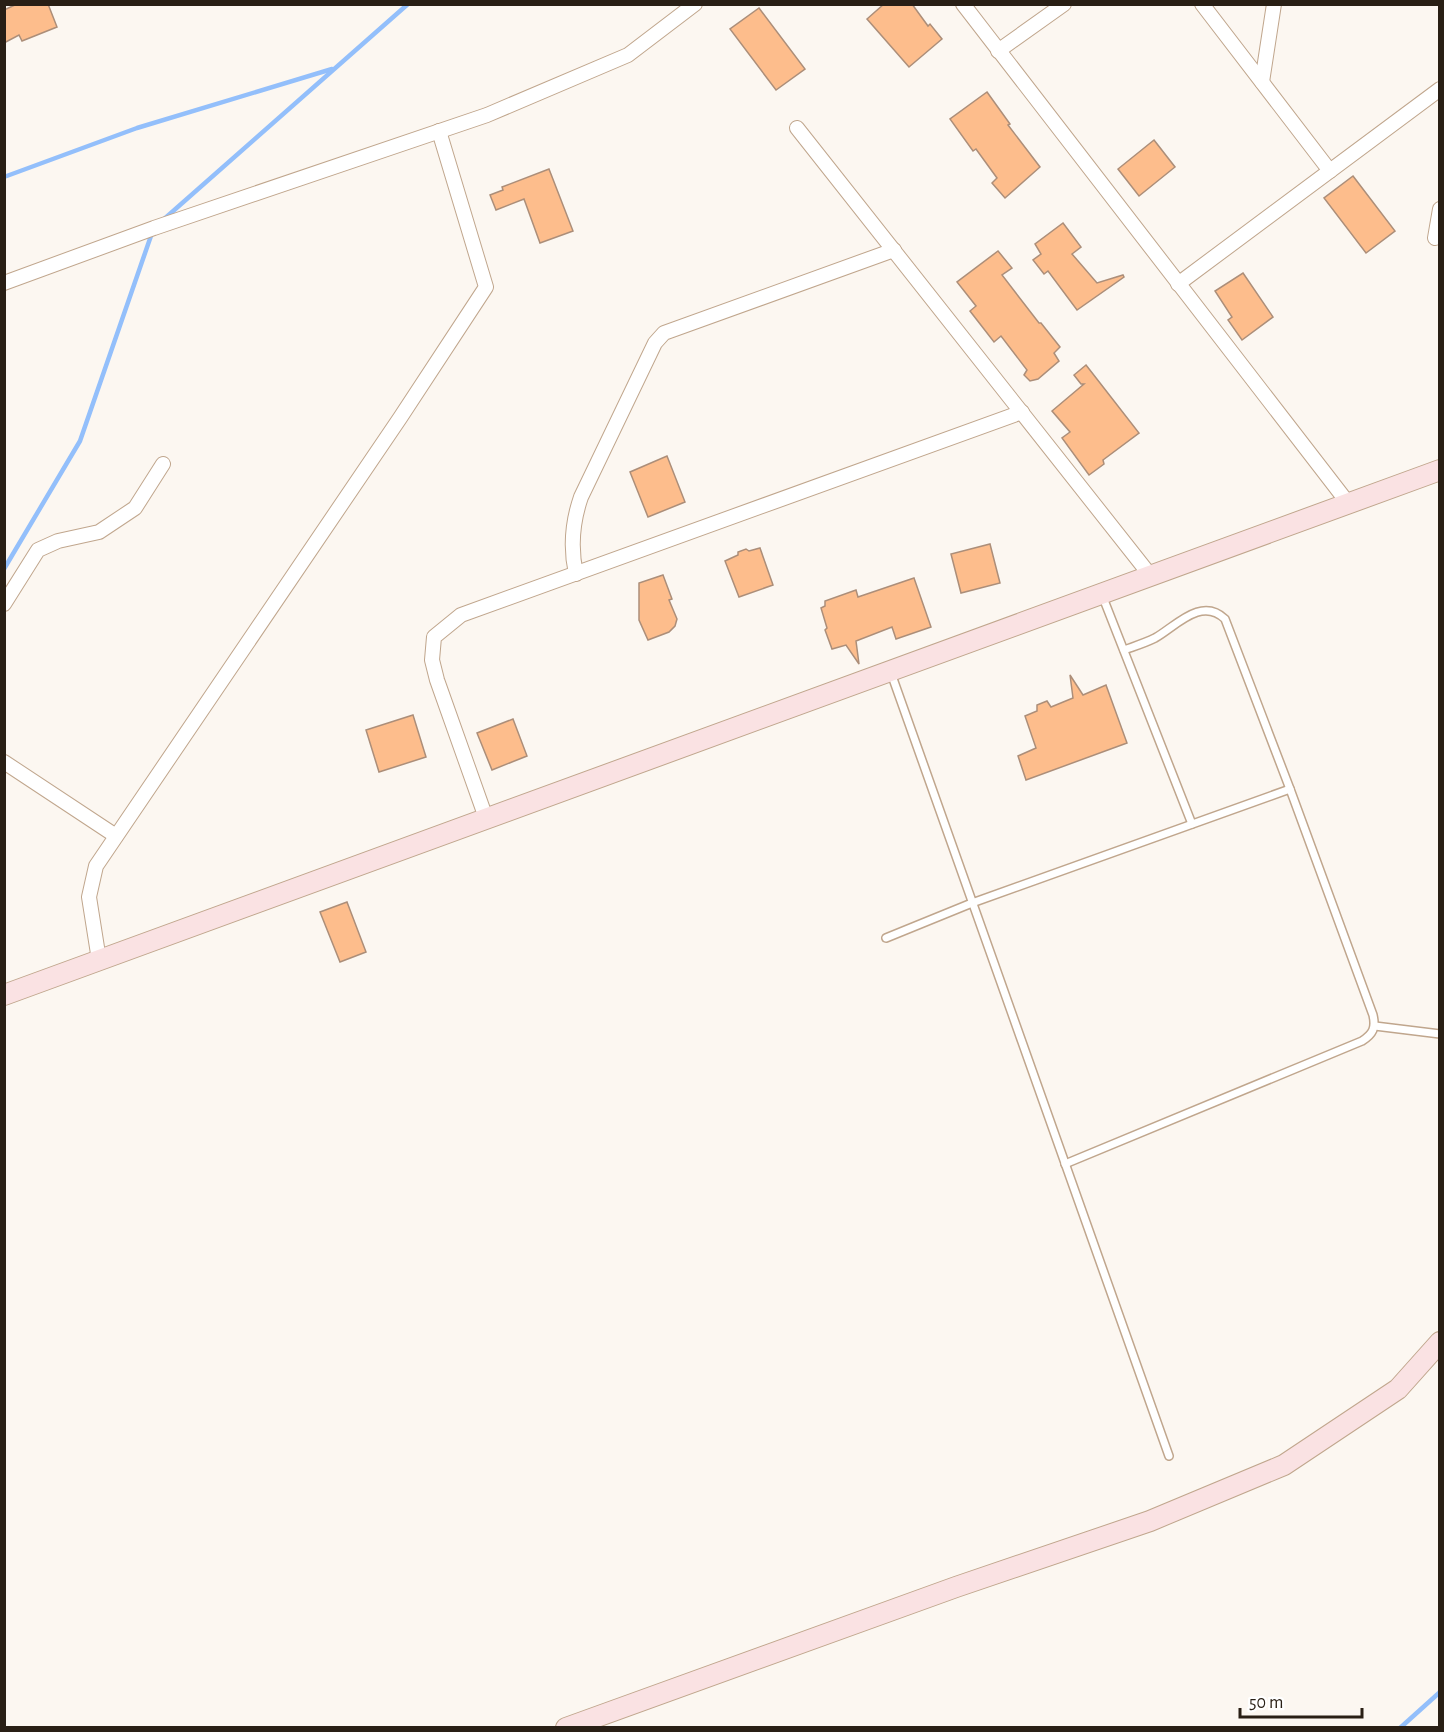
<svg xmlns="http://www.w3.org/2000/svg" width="1444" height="1732" font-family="'Alegreya Sans',sans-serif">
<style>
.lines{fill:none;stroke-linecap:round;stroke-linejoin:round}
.stream{stroke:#93bffb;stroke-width:4.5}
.building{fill:#fdbd8c;stroke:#ac8e79;stroke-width:1.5}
.lane-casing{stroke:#c0a68d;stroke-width:10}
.street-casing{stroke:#c0a68d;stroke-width:16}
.secondary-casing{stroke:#c0a68d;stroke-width:22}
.lane{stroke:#fff;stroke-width:7}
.street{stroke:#fff;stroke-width:14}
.secondary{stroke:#fae2e3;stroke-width:20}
</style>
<rect width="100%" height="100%" fill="#fcf7f1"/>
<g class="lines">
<g class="stream">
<polyline points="4,177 137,128 332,69"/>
<polyline points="163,220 408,4"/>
<polyline points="4,569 80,441 153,230"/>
<polyline points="1400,1728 1440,1692"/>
</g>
</g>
<g class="building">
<polygon points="17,4 48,4 57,27 22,41 19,35 4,43 4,10"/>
<polygon points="884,4 912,4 928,26 930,24 942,39 909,67 867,19"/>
<polygon points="759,8 805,69 776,90 730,29"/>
<polygon points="987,92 1010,124 1008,125 1040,167 1005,198 992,183 997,178 976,149 973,151 950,119"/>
<polygon points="1154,140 1175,167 1139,196 1118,169"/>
<polygon points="549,169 573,231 540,243 524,199 496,210 490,195 503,190 502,187"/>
<polygon points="1353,176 1395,231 1366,253 1324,198"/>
<polygon points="1063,223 1081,247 1072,254 1097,283 1123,275 1124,277 1077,310 1048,271 1044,274 1033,260 1041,254 1035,244"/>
<polygon points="998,251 1012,268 1002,275 1039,323 1041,323 1060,347 1054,353 1059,361 1038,379 1030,381 1024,375 1027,370 1001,336 994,342 970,311 976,306 957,282"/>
<polygon points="1243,273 1273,317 1242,340 1228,320 1232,317 1215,291"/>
<polygon points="1086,365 1139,433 1103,460 1104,464 1089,475 1062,438 1070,432 1052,411 1084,384 1081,384 1074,375"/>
<polygon points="667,456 685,502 648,517 630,472"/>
<polygon points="990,544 1000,583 961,593 951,554"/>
<polygon points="760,548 773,585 739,597 725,561 738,555 738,552 746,549 749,551"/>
<polygon points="663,575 672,599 669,600 677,619 675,626 669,632 648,640 639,620 639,583"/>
<polygon points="914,578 931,627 896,639 892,627 856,641 859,664 846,645 832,649 825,630 827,628 821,608 825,606 825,601 856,590 858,597"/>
<polygon points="1070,675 1083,695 1106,685 1127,743 1026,780 1018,756 1036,748 1025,716 1037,711 1037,705 1047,701 1051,707 1073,698"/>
<polygon points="413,715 426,757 379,772 366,730"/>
<polygon points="513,719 527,756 492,770 477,733"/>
<polygon points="347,902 366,952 340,962 320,912"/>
</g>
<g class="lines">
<g class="lane-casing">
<g id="lane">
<polyline points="1102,595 1192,824"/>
<polyline points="891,673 1169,1456"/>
<polyline points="886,938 972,903 1290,789"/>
<polyline points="1375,1026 1440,1034"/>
<path d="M1065 1164 1362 1041C1373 1034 1376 1028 1373 1015L1290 789 1225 619C1201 596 1175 627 1155 638 1145 643 1135 646 1124 650"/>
</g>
</g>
<g class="street-casing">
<g id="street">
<polyline points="963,4 1348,503"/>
<polyline points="1202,4 1330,171"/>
<polyline points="998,51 1064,4"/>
<polyline points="1262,82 1274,4"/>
<polyline points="797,128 1150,575"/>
<polyline points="1435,238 1440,209"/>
<polyline points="4,283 154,228 487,115 628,55 695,4"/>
<polyline points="1178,284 1440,89"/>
<path d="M576 574C570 547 572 523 581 497L655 343 664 333 894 250"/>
<polyline points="4,604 38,550 58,541 99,532 135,508 163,464"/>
<polyline points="4,762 116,836"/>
<polyline points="486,818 437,680 432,660 434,637 461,615 1022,412"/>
<polyline points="99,960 89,897 96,866 400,418 486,287 439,131"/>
</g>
</g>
<g class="secondary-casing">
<g id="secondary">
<polyline points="4,995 1440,470"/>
<polyline points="566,1728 956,1587 1150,1521 1284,1465 1398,1389 1440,1342"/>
</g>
</g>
<use href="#lane" class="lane"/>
<use href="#street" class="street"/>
<use href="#secondary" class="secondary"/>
</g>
<rect width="1444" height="1732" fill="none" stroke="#291f15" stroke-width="12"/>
<path d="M1240 1708v9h122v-9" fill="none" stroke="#291f15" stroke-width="3"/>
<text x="1249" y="1708" font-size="18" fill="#291f15" stroke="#ffffff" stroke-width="4.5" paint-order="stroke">50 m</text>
</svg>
